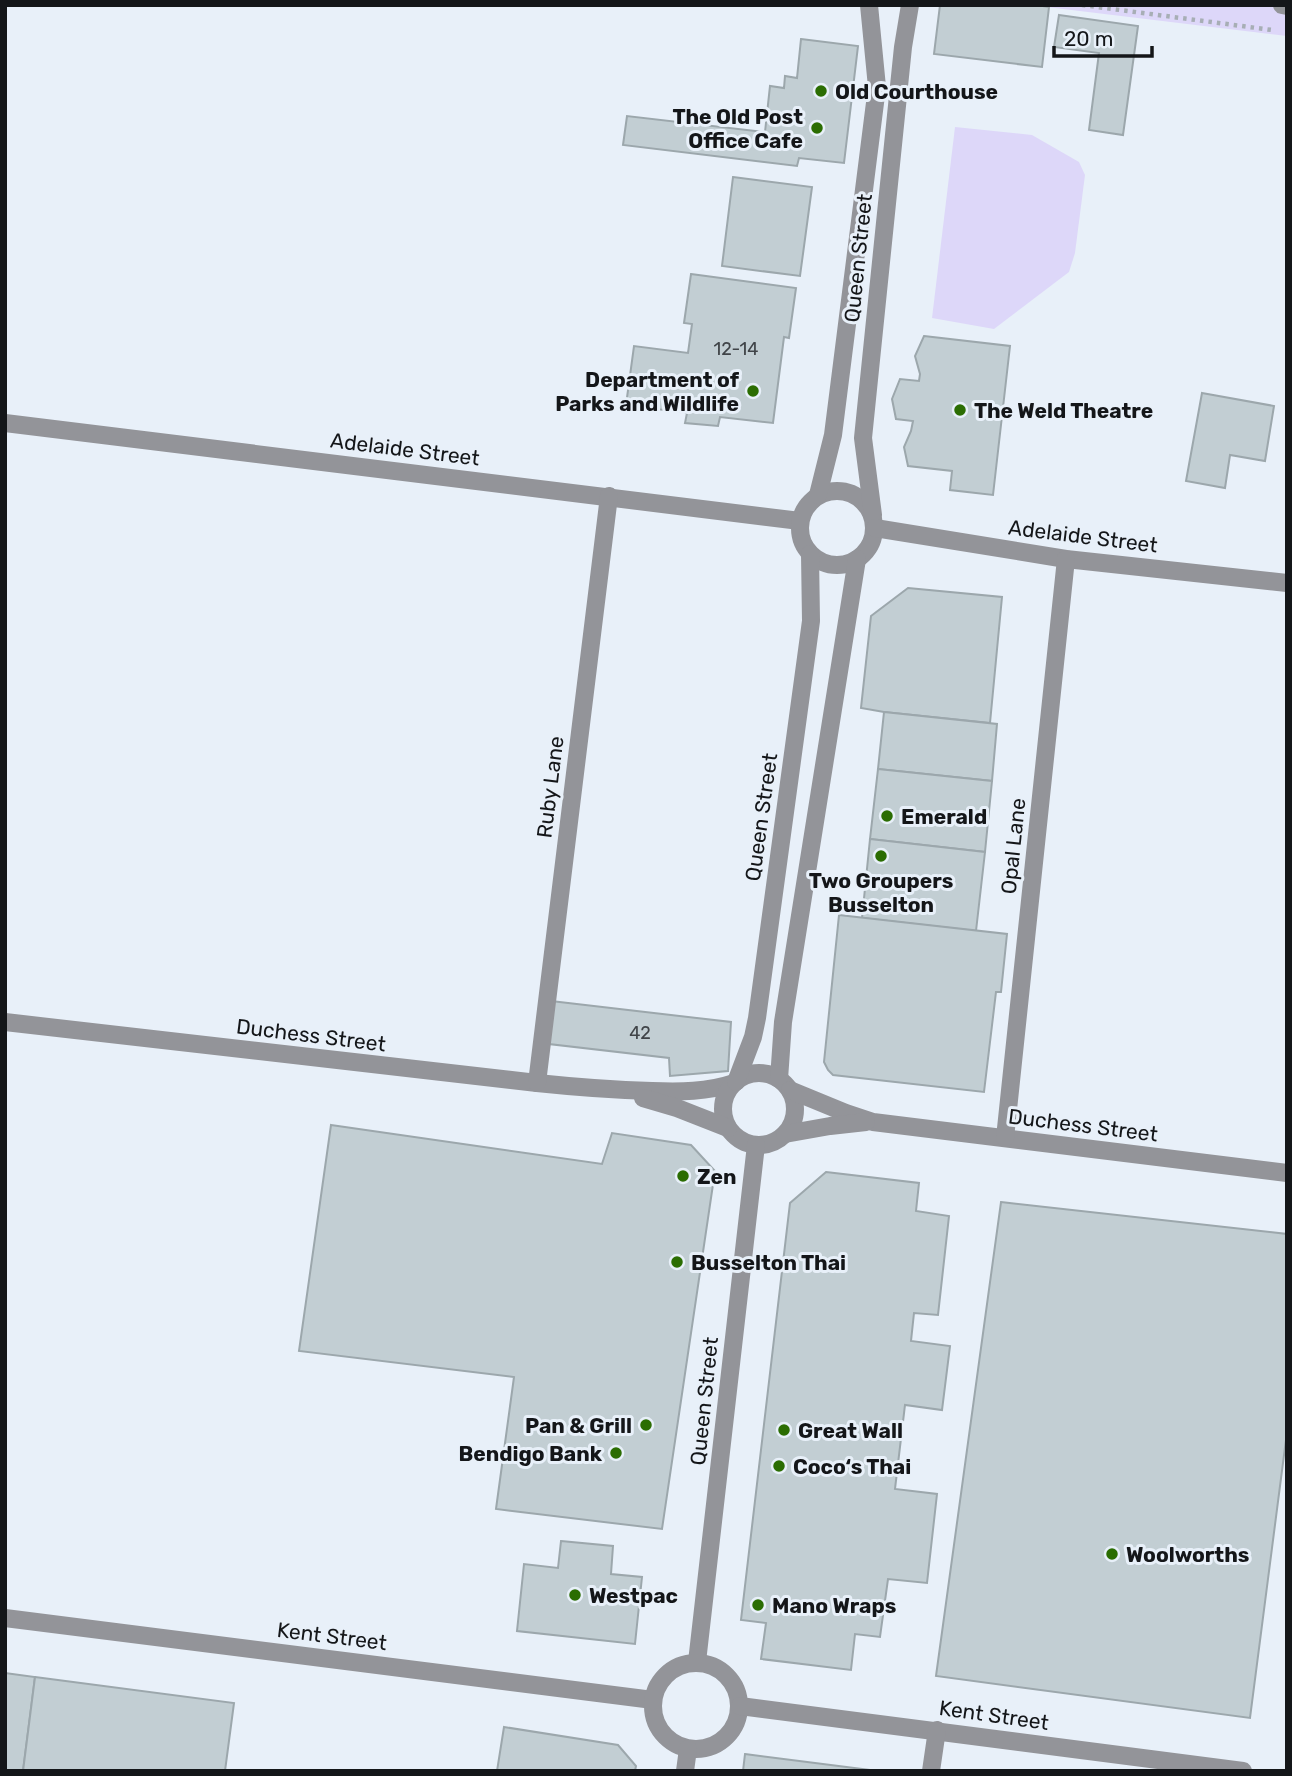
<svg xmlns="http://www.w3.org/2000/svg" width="1292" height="1776" font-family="Rubik,sans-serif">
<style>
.green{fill:#ddd7f9}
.building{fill:#c2ced3;stroke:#9ca7ac;stroke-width:2}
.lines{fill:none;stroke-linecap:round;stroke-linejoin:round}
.path{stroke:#a7aeb5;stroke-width:4.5;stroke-dasharray:3.5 5;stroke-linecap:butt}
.minor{stroke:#939499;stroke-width:18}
.poi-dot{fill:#2b6d02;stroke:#e8f0f9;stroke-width:2.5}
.labels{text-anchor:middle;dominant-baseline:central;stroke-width:6;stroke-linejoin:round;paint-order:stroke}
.number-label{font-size:18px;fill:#404448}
.poi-label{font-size:21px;font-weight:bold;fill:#141619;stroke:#e8f0f9;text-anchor:start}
.street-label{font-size:21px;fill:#141619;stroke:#e8f0f9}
</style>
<rect width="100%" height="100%" fill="#e8f0f9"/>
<g class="green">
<polygon points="1030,5 1287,5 1287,36"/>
<polygon points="955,127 1032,135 1079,162 1085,175 1075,253 1069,272 994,329 932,318"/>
</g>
<g class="building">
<polygon points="940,5 1036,5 1049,7 1042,67 934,54"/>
<polygon points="1059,15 1138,26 1123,135 1089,130 1099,53 1054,47"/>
<polygon points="801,39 858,46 844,163 799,158 797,166 623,145 627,116 765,132 770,86 784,88 785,76 797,78"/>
<polygon points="733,177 812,187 800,276 722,266"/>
<polygon points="691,274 796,288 789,338 784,337 773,423 720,417 718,426 685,423 687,413 626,405 634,346 688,353 692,324 684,323"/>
<polygon points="924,336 1010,346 993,495 950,490 952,471 908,466 904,447 911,431 913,421 896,419 892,399 900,379 919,381 920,374 915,356"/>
<polygon points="1202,393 1274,406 1265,461 1230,455 1225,488 1186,481"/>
<polygon points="908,588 1002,597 990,723 884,712 861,708 871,616"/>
<polygon points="884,712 997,724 992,781 878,769"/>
<polygon points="878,769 992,781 985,852 870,839"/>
<polygon points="870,839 985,852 976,931 862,918"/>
<polygon points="839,915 1007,934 1001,992 996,992 984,1092 833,1075 828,1070 824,1062"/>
<polygon points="551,1001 731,1022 728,1071 670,1076 669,1058 549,1044"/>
<polygon points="331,1125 602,1164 612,1133 691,1145 715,1171 662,1529 496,1509 514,1377 299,1351"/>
<polygon points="826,1172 919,1183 916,1211 949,1216 938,1315 914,1313 911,1341 950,1346 942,1410 905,1405 895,1489 937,1494 927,1583 888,1579 880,1637 855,1634 851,1670 761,1659 766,1623 741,1620 790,1203"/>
<polygon points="1001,1202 1287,1234 1287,1432 1250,1718 936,1676"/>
<polygon points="561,1541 613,1546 611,1574 642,1577 635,1644 517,1631 524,1564 558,1568"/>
<polygon points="5,1673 35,1677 23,1771 5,1771"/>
<polygon points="35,1677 234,1703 225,1771 23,1771"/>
<polygon points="504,1727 618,1745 636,1766 635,1771 497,1771"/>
<polygon points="745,1754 878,1771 743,1771"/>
</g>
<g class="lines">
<polyline class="path" points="1082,5 1272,30"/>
<g class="minor">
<polyline points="1282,5 1287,6"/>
<polyline points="5,423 800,521"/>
<circle cx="837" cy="528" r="37"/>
<polyline points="818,495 833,435 877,87 869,5"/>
<polyline points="873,515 863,438 903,47 910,5"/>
<polyline points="875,528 1066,559 1287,583"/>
<path d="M5 1022 537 1083C575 1087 614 1090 652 1091 680 1092 707 1092 734 1083"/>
<circle cx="759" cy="1109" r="36"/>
<polyline points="779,1079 783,1022 857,559"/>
<polyline points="736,1082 753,1037 757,1018 811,621 810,554"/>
<polyline points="537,1083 609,496"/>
<polyline points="790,1090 846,1113 873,1122 1287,1173"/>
<polyline points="643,1098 677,1108 728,1128"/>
<polyline points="785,1134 830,1126 866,1122"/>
<polyline points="1005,1138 1066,559"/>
<polyline points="5,1618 653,1700"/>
<polyline points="697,1662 756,1145"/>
<circle cx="696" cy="1706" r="43"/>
<polyline points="740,1706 1243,1771"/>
<polyline points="685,1771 688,1749"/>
<polyline points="931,1771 937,1730"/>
</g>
</g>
<g class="poi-dot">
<circle cx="821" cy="91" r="7"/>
<circle cx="817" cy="128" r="7"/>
<circle cx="753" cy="391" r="7"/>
<circle cx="960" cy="410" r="7"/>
<circle cx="887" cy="816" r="7"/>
<circle cx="881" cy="856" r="7"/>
<circle cx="683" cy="1176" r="7"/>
<circle cx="677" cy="1262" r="7"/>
<circle cx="646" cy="1425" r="7"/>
<circle cx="784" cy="1430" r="7"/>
<circle cx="616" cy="1453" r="7"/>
<circle cx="779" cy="1466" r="7"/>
<circle cx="1112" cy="1554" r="7"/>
<circle cx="575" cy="1595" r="7"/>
<circle cx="758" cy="1605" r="7"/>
</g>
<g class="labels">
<g class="number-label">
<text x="736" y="349">12-14</text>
<text x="640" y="1033">42</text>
</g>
<g class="poi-label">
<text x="835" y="91">Old Courthouse</text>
<text x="803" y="116" text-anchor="end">The Old Post<tspan x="803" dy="24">Office Cafe</tspan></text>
<text x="739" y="379" text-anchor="end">Department of<tspan x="739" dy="24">Parks and Wildlife</tspan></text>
<text x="974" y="410">The Weld Theatre</text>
<text x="901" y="816">Emerald</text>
<text x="881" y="880" text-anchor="middle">Two Groupers<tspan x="881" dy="24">Busselton</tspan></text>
<text x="697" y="1176">Zen</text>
<text x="691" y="1262">Busselton Thai</text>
<text x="632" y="1425" text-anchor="end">Pan &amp; Grill</text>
<text x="798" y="1430">Great Wall</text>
<text x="602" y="1453" text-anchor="end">Bendigo Bank</text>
<text x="793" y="1466">Coco‘s Thai</text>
<text x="1126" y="1554">Woolworths</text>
<text x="589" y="1595">Westpac</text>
<text x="772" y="1605">Mano Wraps</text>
</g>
<g class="street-label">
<text transform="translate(858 258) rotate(-84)">Queen Street</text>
<text transform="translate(405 449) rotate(7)">Adelaide Street</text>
<text transform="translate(1083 536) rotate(7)">Adelaide Street</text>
<text transform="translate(550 787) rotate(-83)">Ruby Lane</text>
<text transform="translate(761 817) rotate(-82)">Queen Street</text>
<text transform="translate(1013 846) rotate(-84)">Opal Lane</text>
<text transform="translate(311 1035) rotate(7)">Duchess Street</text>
<text transform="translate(1083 1125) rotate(7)">Duchess Street</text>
<text transform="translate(704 1401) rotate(-84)">Queen Street</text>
<text transform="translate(332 1636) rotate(7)">Kent Street</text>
<text transform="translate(994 1715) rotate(8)">Kent Street</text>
</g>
</g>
<rect width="1292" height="1776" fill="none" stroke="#141619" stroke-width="14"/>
<path d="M1054 46v10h98v-10" fill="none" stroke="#141619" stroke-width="3.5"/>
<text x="1064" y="46" font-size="21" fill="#141619" stroke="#e8f0f9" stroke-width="5" paint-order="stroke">20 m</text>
</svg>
